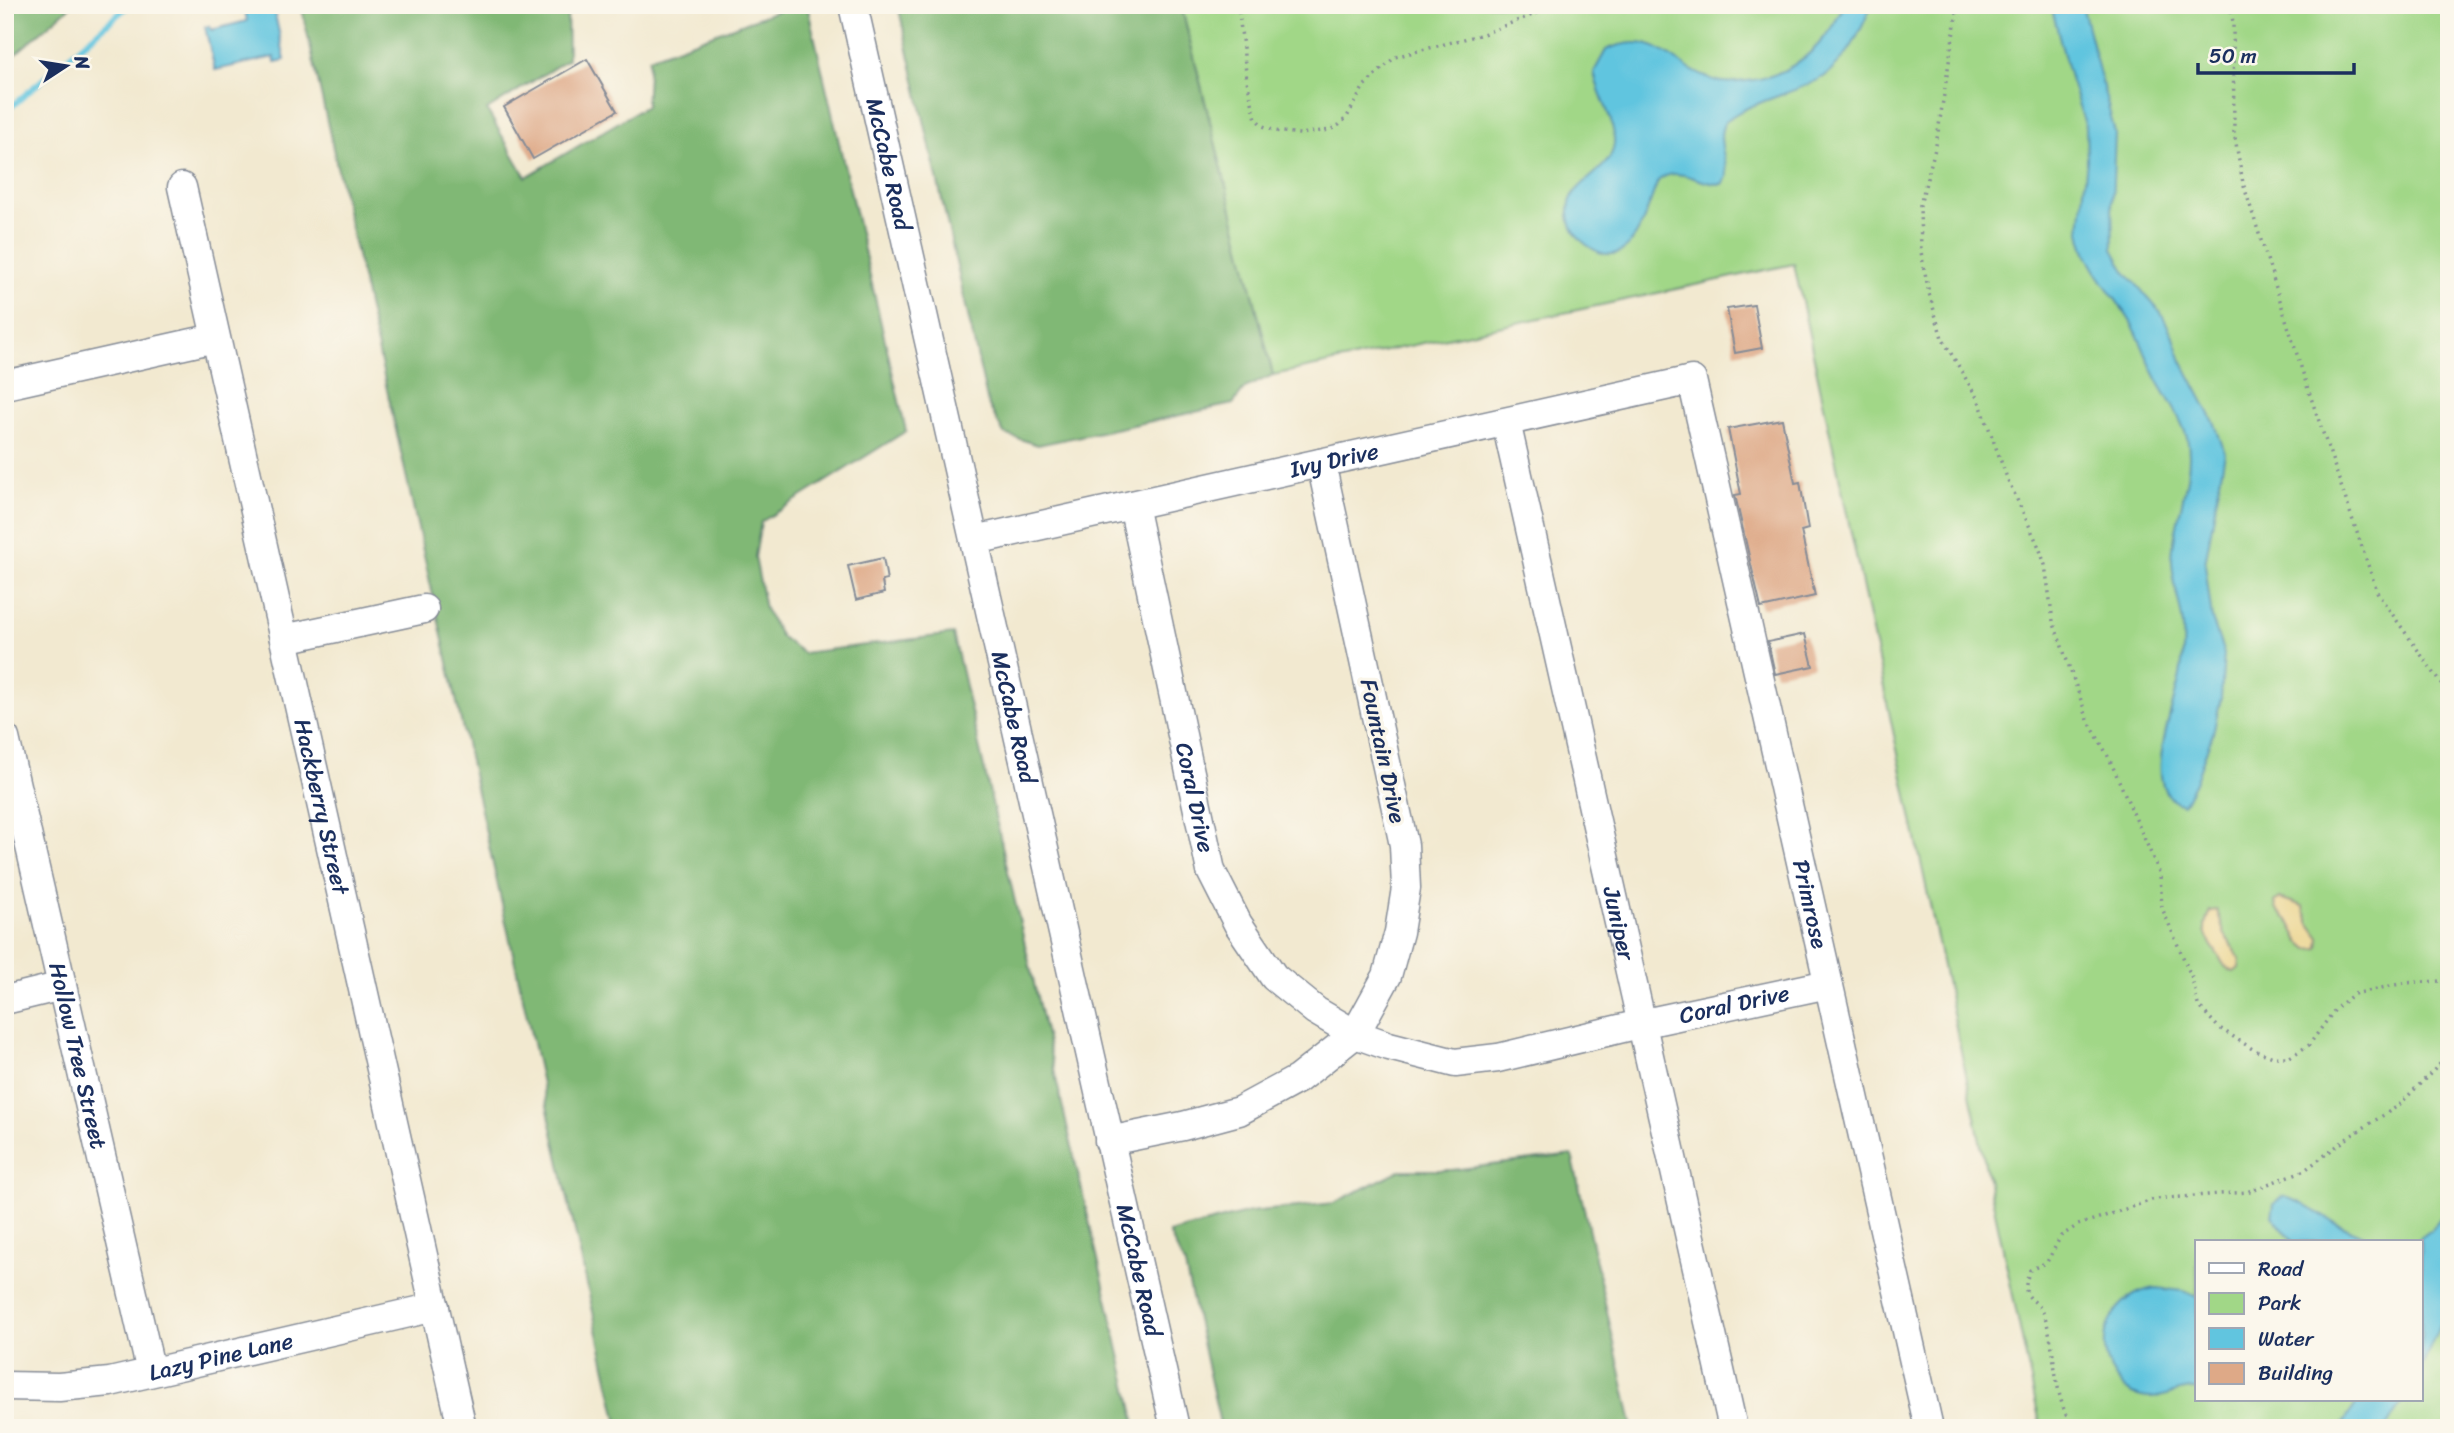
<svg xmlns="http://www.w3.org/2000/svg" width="2454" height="1433" font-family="Sriracha,sans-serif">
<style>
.green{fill:#a1d787;stroke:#5e8372;stroke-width:2;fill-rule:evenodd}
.forest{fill:#80b874;stroke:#4e7469;stroke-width:2}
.sand{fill:#eeda9e;stroke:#84847e;stroke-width:2}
.water{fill:#61c5df;stroke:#3e7a9e;stroke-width:2}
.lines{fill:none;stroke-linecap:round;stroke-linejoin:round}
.stream{stroke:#61c5df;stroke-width:6}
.building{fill:#dea987}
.minor-casing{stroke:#868c97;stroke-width:31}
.path{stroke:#868c97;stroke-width:3.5;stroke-dasharray:2 5;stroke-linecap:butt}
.minor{stroke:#fff;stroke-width:28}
.labels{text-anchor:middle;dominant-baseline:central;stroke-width:7;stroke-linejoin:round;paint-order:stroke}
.street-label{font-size:23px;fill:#1b2f5e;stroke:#fbf7ec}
</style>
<rect width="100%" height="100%" fill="#fbf7ec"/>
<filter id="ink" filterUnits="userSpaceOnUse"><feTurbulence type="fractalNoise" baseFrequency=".0143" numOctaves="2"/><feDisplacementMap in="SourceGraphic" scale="14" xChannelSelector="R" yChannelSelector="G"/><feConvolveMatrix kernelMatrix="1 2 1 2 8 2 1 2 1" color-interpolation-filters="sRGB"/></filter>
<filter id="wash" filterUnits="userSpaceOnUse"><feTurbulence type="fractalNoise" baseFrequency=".00686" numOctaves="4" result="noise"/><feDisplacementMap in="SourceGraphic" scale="28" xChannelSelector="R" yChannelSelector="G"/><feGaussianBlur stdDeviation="1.57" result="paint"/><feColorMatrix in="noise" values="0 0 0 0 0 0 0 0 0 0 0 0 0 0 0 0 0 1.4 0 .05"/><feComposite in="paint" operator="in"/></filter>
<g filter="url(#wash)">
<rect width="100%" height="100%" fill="#f2e9d0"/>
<path class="green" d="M1181 5H2449V1428H2041L1794 264 1273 375ZM2197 1242H2421V1400H2197Z"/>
<g class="forest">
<polygon points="5,5 72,5 5,63"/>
<polygon points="301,5 567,5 568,59 487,110 526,177 646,106 649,58 793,5 807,5 906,431 761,522 755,557 765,609 781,637 803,653 953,634 1137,1428 619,1428"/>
<polygon points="898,5 1181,5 1273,375 1245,388 1233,404 1038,445 1004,434 988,404"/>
<polygon points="1572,1155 1633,1428 1221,1428 1185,1266 1169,1233 1250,1212 1334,1203 1400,1170 1452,1170"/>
</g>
<g class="sand">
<polygon points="2280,898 2303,906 2310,924 2320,938 2319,948 2308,949 2299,941 2288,920 2276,909 2275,902"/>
<path d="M2217 910 2224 933 2240 959 2239 968 2234 972C2223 969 2223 961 2216 952 2206 937 2200 930 2210 911Z"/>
</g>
<g class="water">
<polygon points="244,5 273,5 285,60 275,62 274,57 215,70 205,27 209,26 211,30 247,21"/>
<path d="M1844 5H1872C1860 32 1849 58 1825 76 1803 91 1734 106 1724 124 1716 139 1727 160 1727 177L1722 184C1700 186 1677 163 1658 181 1645 212 1632 279 1587 245 1577 238 1569 226 1569 213 1567 180 1611 175 1614 144 1616 120 1598 96 1594 72L1606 50C1658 27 1670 67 1714 80 1725 84 1735 82 1746 81 1792 77 1825 46 1844 5Z"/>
<path d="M2051 5H2082L2115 133 2112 205 2113 249 2125 271 2161 313 2174 338 2182 361 2215 424 2225 453 2205 564 2212 619 2224 654 2221 698 2213 733 2195 782 2183 805C2137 792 2175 707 2180 675 2183 660 2184 643 2183 627 2181 604 2172 582 2172 559 2173 522 2196 472 2187 438 2181 416 2166 397 2156 377 2146 358 2140 336 2129 319 2110 289 2086 267 2080 231L2087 159 2086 127 2071 82Z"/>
<polygon points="2283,1196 2301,1203 2332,1221 2377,1242 2293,1242 2272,1216 2274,1204"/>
<polygon points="2449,1206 2449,1303 2421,1369 2421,1242 2415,1242 2431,1230"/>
<path d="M2155 1288 2184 1291 2197 1297V1389C2173 1387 2159 1406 2133 1394 2123 1390 2116 1379 2111 1370 2093 1333 2116 1294 2155 1288Z"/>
<polygon points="2359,1400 2404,1400 2385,1428 2340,1428"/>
</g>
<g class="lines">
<polyline class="stream" points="5,112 129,5"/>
</g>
<g id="blocks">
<g class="building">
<polygon points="587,59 617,111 533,159 504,107"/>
<polygon points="1754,305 1762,348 1735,353 1727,309"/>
<polygon points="1782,419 1795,483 1800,482 1808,529 1801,531 1815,596 1761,608 1735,495 1741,494 1728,429"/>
<polygon points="883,558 887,580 882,581 884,593 856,600 848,566"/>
<polygon points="1805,634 1813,666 1775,674 1768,642"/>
</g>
</g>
</g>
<g filter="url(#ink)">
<use href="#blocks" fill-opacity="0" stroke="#868c97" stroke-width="2"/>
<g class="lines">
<g class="minor-casing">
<g id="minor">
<path id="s1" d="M853 5 1175 1428"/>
<path id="s2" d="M182 187 462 1428"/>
<polyline points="5,385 215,338"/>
<path id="s3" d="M1506 422 1733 1428"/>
<path id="s4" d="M1133 505 1211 871 1238 924 1274 977 1316 1011 1355 1034 1389 1046 1455 1063 1498 1058 1640 1024 1828 984"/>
<path id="s5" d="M975 540 1692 380 1929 1428"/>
<polyline points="284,639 424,609"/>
<path id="s6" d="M5 738 151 1372"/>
<polyline points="5,1000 62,986"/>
<polyline points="1109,1141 1183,1126 1239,1111 1298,1079 1355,1034 1387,976 1399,932 1406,888 1404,845 1321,463"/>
<path id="s7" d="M5 1386 59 1387 110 1382 435 1307"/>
</g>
</g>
<g class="path">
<polyline points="1238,5 1247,81 1256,119 1263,126 1275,131 1300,134 1330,130 1339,125 1347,117 1364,86 1395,57 1483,34 1558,5"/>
<polyline points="1958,5 1936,145 1920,205 1921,252 1929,293 1942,338 1979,401 2007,478 2039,547 2045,565 2053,621 2088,720 2109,758 2160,874 2162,908 2192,978 2198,1005 2218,1027 2254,1050 2273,1057 2290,1057 2309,1045 2336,1008 2354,994 2404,983 2440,981 2449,977"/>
<polyline points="2230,5 2233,22 2234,132 2243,183 2307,386 2378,594 2449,694"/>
<path d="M2073 1428C2052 1395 2057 1353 2045 1317 2038 1295 2017 1303 2030 1270L2047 1262 2061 1236 2078 1225 2155 1199 2247 1192 2305 1170 2349 1137 2398 1106 2449 1055"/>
</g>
<use href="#minor" class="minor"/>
</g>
</g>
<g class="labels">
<g class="street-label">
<text stroke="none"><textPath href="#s1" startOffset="163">McCabe Road</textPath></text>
<text stroke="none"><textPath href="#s5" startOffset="368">Ivy Drive</textPath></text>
<text stroke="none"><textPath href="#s1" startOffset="730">McCabe Road</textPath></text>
<text transform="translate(1383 751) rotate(78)">Fountain Drive</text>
<text stroke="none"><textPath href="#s4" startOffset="299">Coral Drive</textPath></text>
<text stroke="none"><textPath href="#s2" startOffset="635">Hackberry Street</textPath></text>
<text stroke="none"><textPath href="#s5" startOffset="1272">Primrose</textPath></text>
<text stroke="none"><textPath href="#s3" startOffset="514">Juniper</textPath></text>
<text stroke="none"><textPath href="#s4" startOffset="987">Coral Drive</textPath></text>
<text stroke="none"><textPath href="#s6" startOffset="326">Hollow Tree Street</textPath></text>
<text stroke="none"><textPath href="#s1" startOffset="1297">McCabe Road</textPath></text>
<text stroke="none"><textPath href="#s7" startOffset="219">Lazy Pine Lane</textPath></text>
</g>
</g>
<rect width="2454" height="1433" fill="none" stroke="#fbf7ec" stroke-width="28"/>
<rect x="2195" y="1240" width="228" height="161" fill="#fbf7ec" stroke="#a1a7b3" stroke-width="2"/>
<rect x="2209" y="1263" width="35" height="10" fill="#ffffff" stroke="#a1a7b3" stroke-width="2"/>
<text x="2258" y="1276" font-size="21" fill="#1b2f5e">Road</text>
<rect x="2209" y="1293" width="35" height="21" fill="#a1d787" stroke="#a1a7b3" stroke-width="2"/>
<text x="2258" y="1310" font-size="21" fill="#1b2f5e">Park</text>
<rect x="2209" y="1328" width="35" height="21" fill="#61c5df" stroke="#a1a7b3" stroke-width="2"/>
<text x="2258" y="1346" font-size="21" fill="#1b2f5e">Water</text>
<rect x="2209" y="1363" width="35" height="21" fill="#dea987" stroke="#a1a7b3" stroke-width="2"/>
<text x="2258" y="1380" font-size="21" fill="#1b2f5e">Building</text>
<g transform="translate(66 66) rotate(78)" stroke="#fbf7ec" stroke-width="5" paint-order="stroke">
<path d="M0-5L12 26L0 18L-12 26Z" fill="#1b2f5e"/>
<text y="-10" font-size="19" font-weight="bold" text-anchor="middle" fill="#1b2f5e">N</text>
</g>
<path d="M2198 63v10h156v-10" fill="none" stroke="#1b2f5e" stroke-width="3.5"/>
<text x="2209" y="63" font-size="21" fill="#1b2f5e" stroke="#fbf7ec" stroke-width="5" paint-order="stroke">50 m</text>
</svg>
